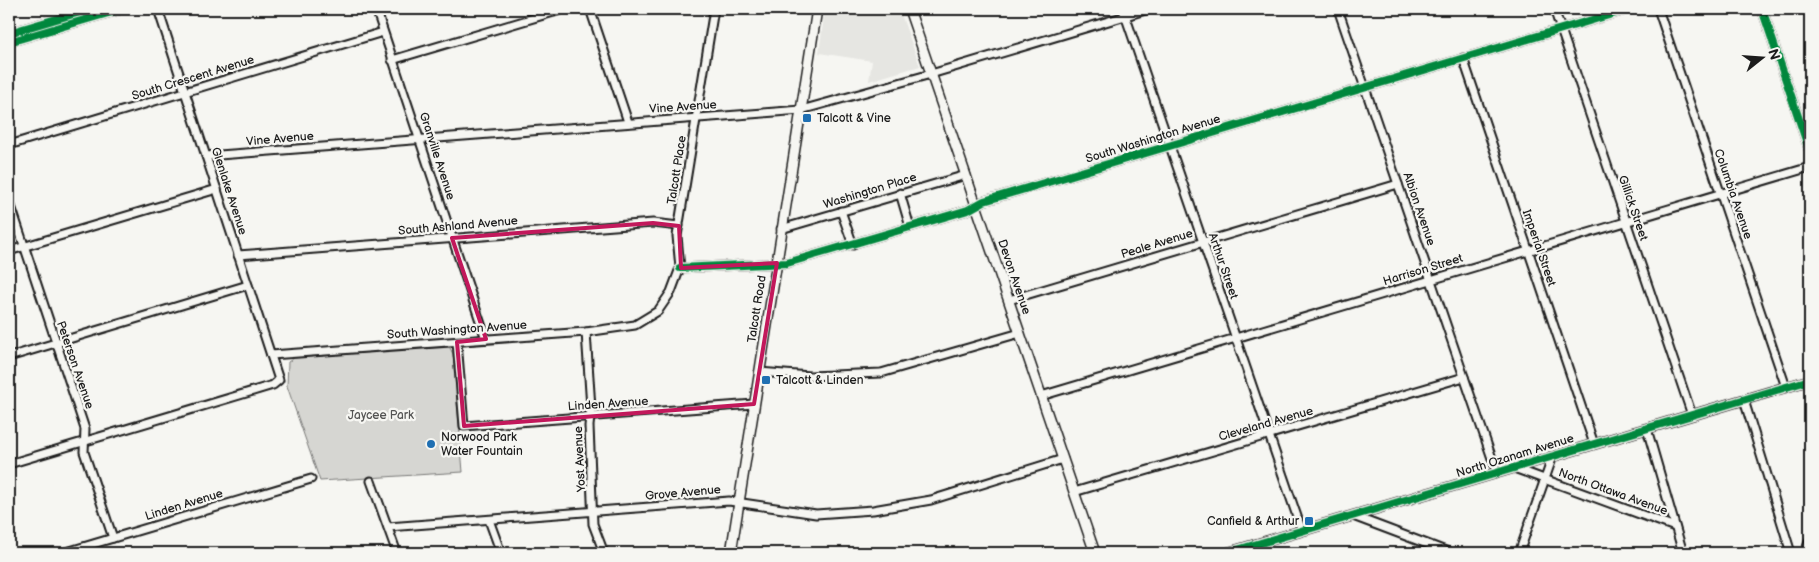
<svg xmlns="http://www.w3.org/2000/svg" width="1819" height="562" font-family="'Balsamiq Sans',sans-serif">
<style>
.built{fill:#e6e6e2}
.green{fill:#d6d6d2;stroke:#797977}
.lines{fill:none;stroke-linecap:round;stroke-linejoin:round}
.minor-casing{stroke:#1c1c1c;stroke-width:11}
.tertiary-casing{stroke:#1c1c1c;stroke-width:12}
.minor{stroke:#f6f6f2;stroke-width:7}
.tertiary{stroke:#f6f6f2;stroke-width:9}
.cycleway-casing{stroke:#f6f6f2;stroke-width:11}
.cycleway{stroke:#00873e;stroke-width:8}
.marked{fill:none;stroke:#c2185b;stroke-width:4;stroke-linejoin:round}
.poi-dot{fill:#1f6fb2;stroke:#f6f6f2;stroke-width:2}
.labels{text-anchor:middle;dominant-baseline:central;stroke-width:4.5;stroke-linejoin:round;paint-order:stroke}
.street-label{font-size:12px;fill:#1c1c1c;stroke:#f6f6f2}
.poi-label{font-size:12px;fill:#1c1c1c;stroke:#f6f6f2;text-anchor:start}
.park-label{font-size:12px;fill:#545453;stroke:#f6f6f2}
</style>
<rect width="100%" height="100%" fill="#f6f6f2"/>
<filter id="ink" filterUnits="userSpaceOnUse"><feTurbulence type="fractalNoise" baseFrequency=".02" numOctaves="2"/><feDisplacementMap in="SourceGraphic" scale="10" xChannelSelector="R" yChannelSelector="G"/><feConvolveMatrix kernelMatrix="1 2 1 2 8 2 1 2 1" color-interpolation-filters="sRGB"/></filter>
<g filter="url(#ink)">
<polygon class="built" points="825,9 899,9 920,66 869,81 872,61 819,53"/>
<polygon class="green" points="449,346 453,354 463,472 320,481 287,386 288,362 294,358"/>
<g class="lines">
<g class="minor-casing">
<g id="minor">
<polyline points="376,9 486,339"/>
<polyline points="590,9 628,122"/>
<polyline points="1123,9 1302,531"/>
<polyline points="1338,9 1497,473"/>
<polyline points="1554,9 1692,415"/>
<polyline points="1658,9 1786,387"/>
<polyline points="1762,9 1810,152"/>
<polyline points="9,33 90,9"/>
<polyline points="9,42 122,9"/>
<polyline points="1463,58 1594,444"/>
<polyline points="392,60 564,9"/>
<polyline points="9,145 383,32"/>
<polyline points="206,156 801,110 931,74 1149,9"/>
<polyline points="900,193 910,227"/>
<polyline points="9,200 85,429 84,452 113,538"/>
<polyline points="841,211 853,245"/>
<polyline points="781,229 966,175"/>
<polyline points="9,251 217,189"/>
<polyline points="238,255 653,223 679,226"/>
<polyline points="680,268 787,263 968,210 984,201 1629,9"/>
<polyline points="1009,300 1398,184"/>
<polyline points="586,332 591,408 589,426 593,524 604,553"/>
<polyline points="457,342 464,426 754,404"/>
<polyline points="271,355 586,332 635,325 658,311 671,292 680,268 677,236 714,9"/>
<polyline points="9,357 248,285"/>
<polyline points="759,372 810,376 881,373 1020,333"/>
<polyline points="1041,396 1810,167"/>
<polyline points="1744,400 1791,553"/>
<polyline points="1647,429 1683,553"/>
<polyline points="9,464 273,385 279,380 158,9"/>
<polyline points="1514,468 1675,527"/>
<polyline points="371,481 397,553"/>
<polyline points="1074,492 1464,377"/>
<polyline points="1353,516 1451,553"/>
<polyline points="489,520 501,553"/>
<polyline points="388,527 729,501 816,514 873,510 931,500 1063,459"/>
<polyline points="63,553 311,479"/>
<polyline points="1519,553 1553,456"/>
<polyline points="1805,553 1810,539"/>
</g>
</g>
<g class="tertiary-casing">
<g id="tertiary">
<polyline points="909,9 1095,553"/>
<polyline points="731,553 817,9"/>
<polyline points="1227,553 1810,380"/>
</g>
</g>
<use href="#minor" class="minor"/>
<use href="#tertiary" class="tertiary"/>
<g class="cycleway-casing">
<g id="cycleway">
<polyline points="1762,9 1810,152"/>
<polyline points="9,33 90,9"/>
<polyline points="9,42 122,9"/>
<polyline points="680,268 787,263 968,210 984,201 1629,9"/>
<polyline points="1227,553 1810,380"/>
</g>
</g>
<use href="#cycleway" class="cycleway"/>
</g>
</g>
<path class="marked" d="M653 223 679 226 681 268 777 263 754 404 464 426 457 342 486 339 452 238Z"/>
<g class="poi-dot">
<rect x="802" y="113" width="10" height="10" rx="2.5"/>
<rect x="761" y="375" width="10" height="10" rx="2.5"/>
<circle cx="431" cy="444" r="5"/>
<rect x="1304" y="516" width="10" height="10" rx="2.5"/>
</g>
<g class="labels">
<g class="street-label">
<text transform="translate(193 78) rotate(-17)">South Crescent Avenue</text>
<text transform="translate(683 107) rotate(-4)">Vine Avenue</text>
<text transform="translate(280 139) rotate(-5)">Vine Avenue</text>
<text transform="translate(1153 139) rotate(-17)">South Washington Avenue</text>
<text transform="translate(437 156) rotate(72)">Granville Avenue</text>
<text transform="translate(677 170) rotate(-81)">Talcott Place</text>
<text transform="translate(229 191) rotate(72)">Glenlake Avenue</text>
<text transform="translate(870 191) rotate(-17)">Washington Place</text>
<text transform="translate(1733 194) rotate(71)">Columbia Avenue</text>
<text transform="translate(1633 208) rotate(71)">Gillick Street</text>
<text transform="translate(1419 209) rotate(71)">Albion Avenue</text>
<text transform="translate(458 226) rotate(-5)">South Ashland Avenue</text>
<text transform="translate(1157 244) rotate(-17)">Peale Avenue</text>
<text transform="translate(1539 248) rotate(71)">Imperial Street</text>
<text transform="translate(1223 266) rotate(71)">Arthur Street</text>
<text transform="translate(1423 270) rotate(-17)">Harrison Street</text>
<text transform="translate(1014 277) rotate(71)">Devon Avenue</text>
<text transform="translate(757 309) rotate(-81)">Talcott Road</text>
<text transform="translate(457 330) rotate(-4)">South Washington Avenue</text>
<text transform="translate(75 365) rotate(71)">Peterson Avenue</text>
<text transform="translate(608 404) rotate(-4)">Linden Avenue</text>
<text transform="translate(1266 424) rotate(-16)">Cleveland Avenue</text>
<text transform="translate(1515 456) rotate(-17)">North Ozanam Avenue</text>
<text transform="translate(580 459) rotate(-93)">Yost Avenue</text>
<text transform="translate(1613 492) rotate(20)">North Ottawa Avenue</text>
<text transform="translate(683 493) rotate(-5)">Grove Avenue</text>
<text transform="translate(184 505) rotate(-17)">Linden Avenue</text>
</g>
<g class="poi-label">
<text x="817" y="118">Talcott &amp; Vine</text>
<text x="776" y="380">Talcott &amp; Linden</text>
<text x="441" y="437">Norwood Park<tspan x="441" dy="14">Water Fountain</tspan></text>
<text x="1299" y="521" text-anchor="end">Canfield &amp; Arthur</text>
</g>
<g class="park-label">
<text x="381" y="415">Jaycee Park</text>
</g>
</g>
<rect width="1819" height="562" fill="none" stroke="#f6f6f2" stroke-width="30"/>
<rect x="15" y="15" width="1789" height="532" fill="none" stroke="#1c1c1c" stroke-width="2" filter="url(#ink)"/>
<g transform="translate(1762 58) rotate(73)" stroke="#f6f6f2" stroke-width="4" paint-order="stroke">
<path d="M0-4L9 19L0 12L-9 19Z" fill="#1c1c1c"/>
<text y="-8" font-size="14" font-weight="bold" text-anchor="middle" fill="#1c1c1c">N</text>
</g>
</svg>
